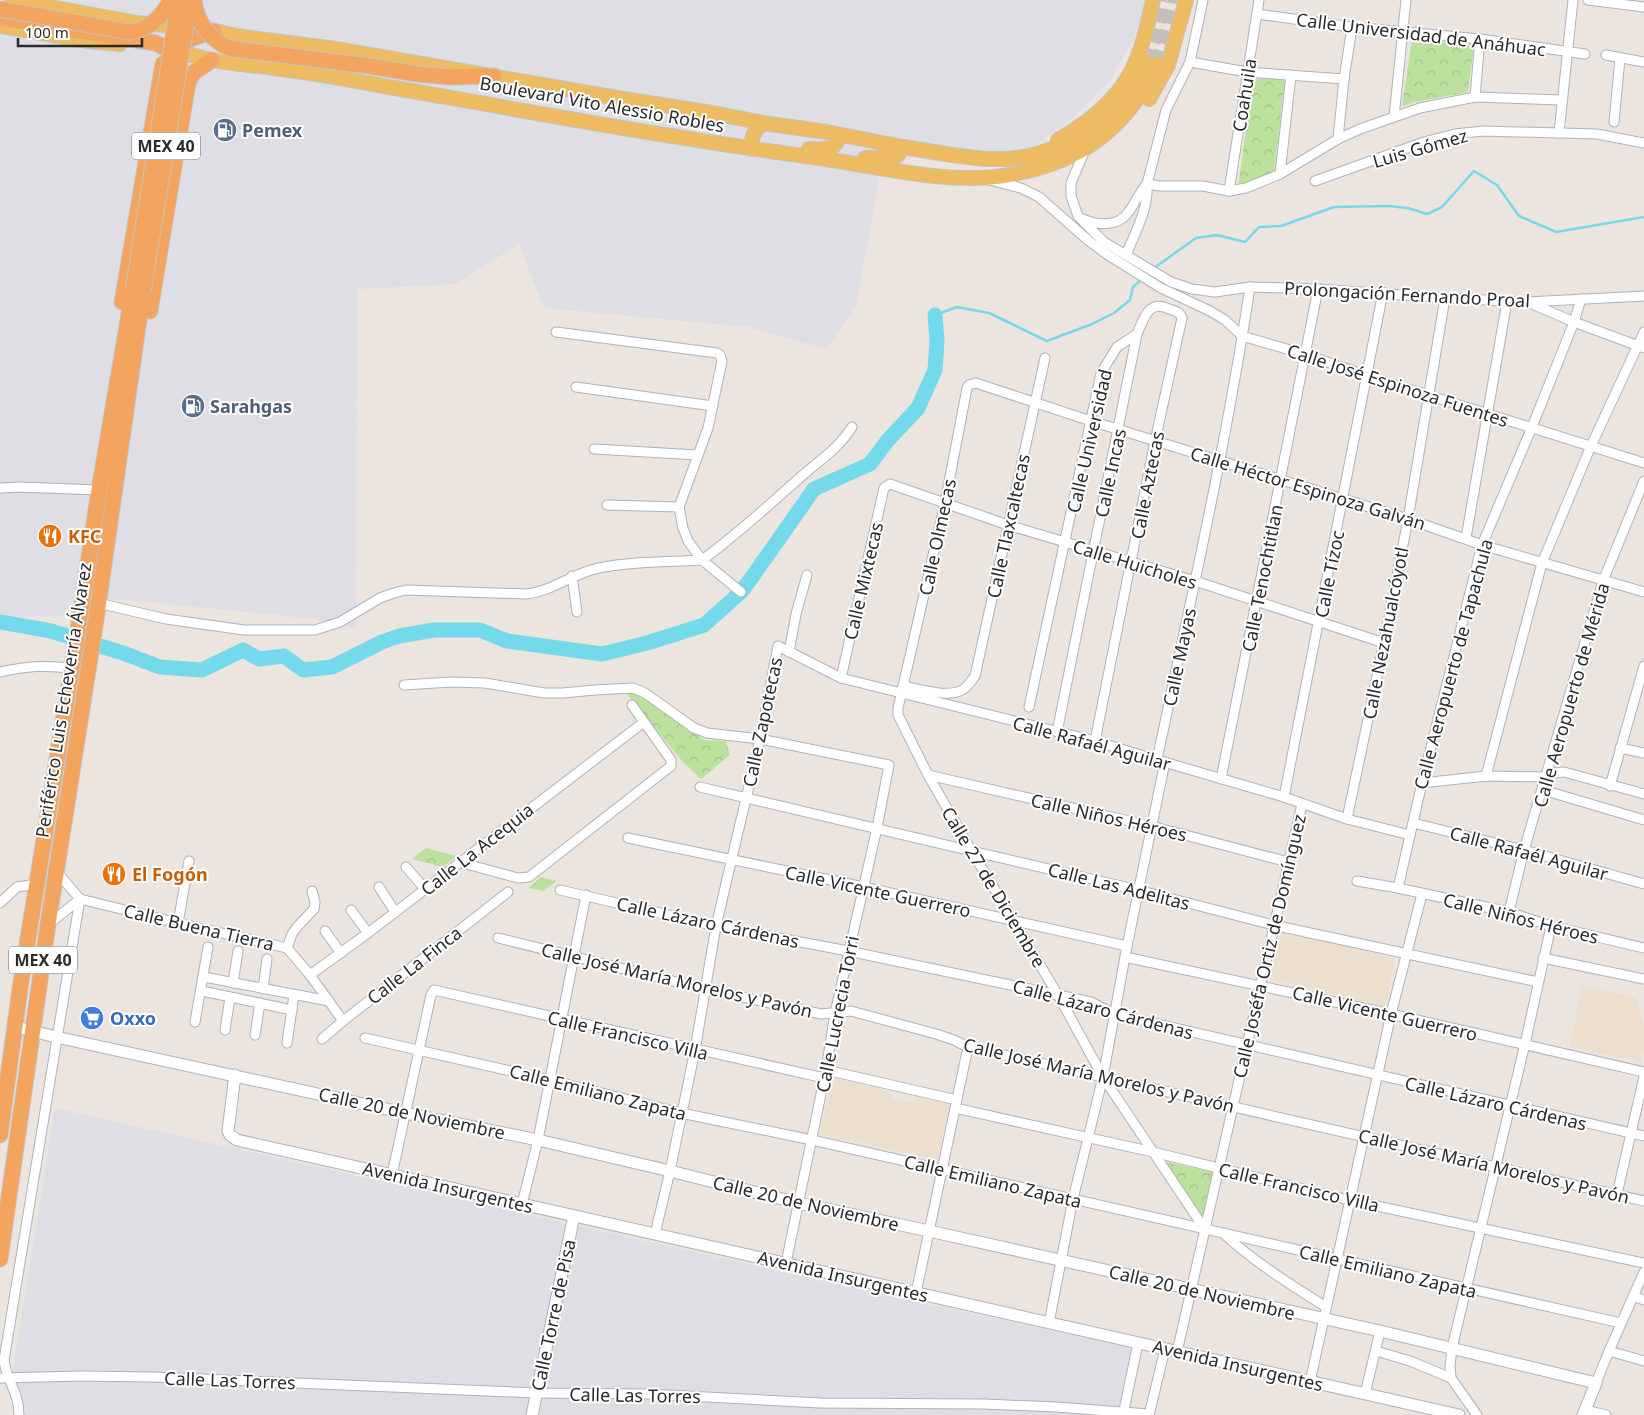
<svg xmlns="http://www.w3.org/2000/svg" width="1644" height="1415" font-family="'Noto Sans',sans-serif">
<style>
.industrial{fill:#dfdee5}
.education{fill:#eddfce}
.park{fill:url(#park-crowns)}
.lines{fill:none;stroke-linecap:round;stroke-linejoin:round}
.stream{stroke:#74daeb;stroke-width:2.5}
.river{stroke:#74daeb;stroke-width:15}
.primary-tunnel{stroke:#c5bfba;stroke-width:14;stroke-dasharray:14 7;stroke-linecap:butt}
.minor-casing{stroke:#aeb2bb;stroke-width:11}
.tertiary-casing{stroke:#aeb2bb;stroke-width:13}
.primary-casing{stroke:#c4c4c4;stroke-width:16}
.trunk-casing{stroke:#c4c4c4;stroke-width:17}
.minor{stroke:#fff;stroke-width:9}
.tertiary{stroke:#fff;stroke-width:11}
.primary{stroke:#edbb62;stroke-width:14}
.trunk{stroke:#f3a45f;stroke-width:15}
.trunk-bridge-casing{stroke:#c4c4c4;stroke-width:17;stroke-linecap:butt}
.trunk-bridge{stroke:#f3a45f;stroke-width:15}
.labels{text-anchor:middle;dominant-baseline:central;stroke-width:4;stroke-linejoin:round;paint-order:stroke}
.shield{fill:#fff;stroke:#6b6b6b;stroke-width:1}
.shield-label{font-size:16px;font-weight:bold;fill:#2b2b2b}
.street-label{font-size:18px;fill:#2b2b2b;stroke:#fff}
.service-label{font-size:18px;font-weight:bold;fill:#4e5e75;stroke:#fff;text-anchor:start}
.food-label{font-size:18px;font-weight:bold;fill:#c56008;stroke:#fff;text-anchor:start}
.shop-label{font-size:18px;font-weight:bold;fill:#366cbe;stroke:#fff;text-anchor:start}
</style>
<defs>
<pattern id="park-crowns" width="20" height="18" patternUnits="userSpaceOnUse" patternTransform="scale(1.25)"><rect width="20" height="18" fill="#bce19c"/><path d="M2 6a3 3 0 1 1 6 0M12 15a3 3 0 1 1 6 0" fill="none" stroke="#a2c187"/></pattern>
</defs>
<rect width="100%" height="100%" fill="#ece4de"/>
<g class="industrial">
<polygon points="0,0 1147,0 1134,39 1109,82 1071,119 1026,152 993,156 886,142 856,306 827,349 749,327 544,308 519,244 455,284 357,289 356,629 315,619 128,600 73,600 66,616 0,617"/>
<polygon points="55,1108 890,1296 1133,1348 1119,1415 17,1415 7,1378 13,1370"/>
</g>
<g class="education">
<polygon points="1282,929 1395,959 1385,1007 1270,979"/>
<polygon points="1582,986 1636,998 1644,1028 1644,1049 1641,1062 1570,1047"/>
<polygon points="833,1078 891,1092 891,1098 913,1103 916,1096 949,1105 937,1160 820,1134"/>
</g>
<g class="park">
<polygon points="1412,39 1474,45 1468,92 1416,102 1402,106"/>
<polygon points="1285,78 1274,173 1238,187 1253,79"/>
<polygon points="633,690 704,740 726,741 730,755 701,779 684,763 626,693"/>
<polygon points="426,848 457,856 443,867 412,859"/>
<polygon points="541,877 556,881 543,891 528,888"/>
<polygon points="1166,1162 1213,1172 1203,1218"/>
</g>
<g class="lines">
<g class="stream">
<polyline points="1154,268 1196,238 1217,235 1245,242 1259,227 1281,226 1334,207 1388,206 1408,208 1427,214 1442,207 1474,171 1497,185 1519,216 1556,232 1644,217"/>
<polyline points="935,315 957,307 989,313 1047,341 1092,324 1114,313 1130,300 1133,287 1150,272"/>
</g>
<polyline class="river" points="0,622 51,631 123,653 160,667 202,670 243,650 259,659 284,656 303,670 332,667 382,642 399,636 434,630 480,630 507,641 602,654 647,643 704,625 741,592 750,580 814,489 870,464 888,440 918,408 935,370 937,341 935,315"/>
<g class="primary-tunnel">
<polyline points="1146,62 1155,38 1164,0"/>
<polyline points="1157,64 1172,16 1175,0"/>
</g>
<g class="minor-casing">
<g id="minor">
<polyline points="1588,0 1644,7"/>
<polyline points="1257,14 1352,27 1480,39 1585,54"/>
<polyline points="1606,55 1644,62"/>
<polyline points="1190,62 1247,72 1344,79"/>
<polyline points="1475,97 1480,39"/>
<polyline points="1394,117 1406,0"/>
<polyline points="1614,122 1620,58"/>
<polyline points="1559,133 1573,0"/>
<polyline points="1338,139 1344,79 1352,27"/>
<polyline points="1085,150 1071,183 1071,196 1078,216 1104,242 1171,282 1192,289 1215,292 1250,287 1318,289 1445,298 1527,302 1644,296"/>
<polyline points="1280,174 1291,75"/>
<polyline points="989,180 1021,188 1039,197 1089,241 1108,255 1161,288 1210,311 1225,320 1242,336 1304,354 1367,376 1644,463"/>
<polyline points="1315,181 1424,142 1455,134 1483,131 1597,134 1644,143"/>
<polyline points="1147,184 1160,186 1203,186 1229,191 1246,188 1280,174 1338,139 1360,129 1420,108 1475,97 1561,100"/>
<polyline points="1229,191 1259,0"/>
<path d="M1083 219C1096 225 1117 227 1127 214 1135 204 1139 193 1147 184L1166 110 1190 62 1203 0"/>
<path d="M1126 255C1135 233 1149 208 1147 184"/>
<polyline points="1530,303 1574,322 1644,348"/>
<polyline points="556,332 717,353 720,355 722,361 708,428 679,507 683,528 688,541 702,560 741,592"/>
<polyline points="576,387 713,406"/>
<polyline points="594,449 698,455"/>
<polyline points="0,488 19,487 99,490"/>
<polyline points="607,505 679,507"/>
<polyline points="1466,538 1507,301"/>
<path d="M702 560C738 534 770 504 803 475 821 459 839 448 852 427"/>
<polyline points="572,576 577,612"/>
<path d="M98 603 166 619 244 630H315L340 622 380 598 394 593 406 590 527 594C553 591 573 573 599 568 632 561 669 562 702 560"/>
<polyline points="789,652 796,614 807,575"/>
<path d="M0 672C27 666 44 665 71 668"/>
<polyline points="841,678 884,488 890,484 1008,525 1195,581 1384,643"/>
<polyline points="404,685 451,682 485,683 544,693 563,693 595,690 633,688 645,693 694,728 707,733 760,739 889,765 877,828 835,1013 826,1070 786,1263"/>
<path d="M903 686C919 689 947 698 962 690 968 687 971 681 975 676L1045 358"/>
<polyline points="1029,707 1101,373 1117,347 1137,334"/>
<path d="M1057 732 1137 334C1144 318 1149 299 1169 309 1175 311 1180 312 1182 318L1155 441 1095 741"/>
<polyline points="1620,748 1644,753"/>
<path d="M1157 760C1190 603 1226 446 1250 287"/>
<polyline points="928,775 1151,826 1288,862"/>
<polyline points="1486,776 1542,563 1591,446 1644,332"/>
<polyline points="1221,779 1318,289"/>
<polyline points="1422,783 1486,776 1547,777 1554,773 1564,772 1644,794"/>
<polyline points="1610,786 1644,666"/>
<polyline points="700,787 1138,890 1273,925 1538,982"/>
<polyline points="1543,790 1644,820"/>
<polyline points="1284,797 1383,292"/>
<polyline points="1347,819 1384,643 1408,519 1445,298"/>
<polyline points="1413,823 1524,850 1644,884"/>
<polyline points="628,838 864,887 1127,946"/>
<polyline points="459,862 518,878 529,877 671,766 671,760 632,705"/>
<polyline points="406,867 425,889"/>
<polyline points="56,871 80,899 178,923 287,948 310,975 343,1021"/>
<polyline points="1357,881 1398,888 1509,912 1551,926 1644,948"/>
<polyline points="379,887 395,912"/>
<polyline points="1398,888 1422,783 1482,545 1532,427 1574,322 1581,299"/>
<polyline points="560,890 716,926 848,951 1058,995 1091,1002 1114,1014 1644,1136"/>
<polyline points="0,903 17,887 37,884"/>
<polyline points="351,910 368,933"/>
<polyline points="1509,912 1524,850 1603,581 1644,481"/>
<polyline points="178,923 189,861"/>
<polyline points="49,924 80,899"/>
<polyline points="325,931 341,953"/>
<polyline points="498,938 705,989 821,1014 851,1011 936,1034 954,1040 968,1047 1103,1077 1644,1201"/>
<polyline points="287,948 292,934 297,927 314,909 315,902 312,891"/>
<polyline points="1125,957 1391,1014 1644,1072"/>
<polyline points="1543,958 1644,979"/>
<polyline points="310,975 368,933 644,722"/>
<polyline points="204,977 329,1001"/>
<polyline points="233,983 238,951"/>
<polyline points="263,989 267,959"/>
<polyline points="202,991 292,1010"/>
<polyline points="195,1022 208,947"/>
<polyline points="225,1030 230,998"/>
<polyline points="255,1035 260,1003"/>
<polyline points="365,1038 550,1080 681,1113 812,1140 1621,1323"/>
<polyline points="322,1039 343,1021 508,892"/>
<polyline points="287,1043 294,995"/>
<polyline points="826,1070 957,1100"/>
<polyline points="955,1108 1153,1152 1349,1200 1644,1263"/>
<polyline points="392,1175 431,995 434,990 824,1078"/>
<polyline points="1617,1194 1644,1077"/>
<polyline points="522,1204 538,1140 586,895"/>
<polyline points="1204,1228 1103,1077 1058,995 971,850 928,775 898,715 898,708 945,503 967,388 969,385 976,383 1091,421 1408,519 1482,545 1644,592"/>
<polyline points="655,1234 670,1171 695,1050 716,926 760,739 778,646 841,678 1095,741 1157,760 1284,797 1347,819 1410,835"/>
<path d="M1225 1235C1256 1263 1291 1285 1326 1307"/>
<polyline points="916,1293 968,1047"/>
<polyline points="1633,1296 1644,1300"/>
<polyline points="1049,1323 1073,1199 1103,1077 1127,946 1165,762"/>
<polyline points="1376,1351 1410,1361 1451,1378 1477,1415"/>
<polyline points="1609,1351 1644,1361"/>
<polyline points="1177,1352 1302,804"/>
<polyline points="0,1378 81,1376 152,1377 537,1393 648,1394 820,1403 985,1404 1056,1407 1149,1414"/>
<polyline points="1451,1378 1450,1366 1452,1348 1525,1044 1551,926"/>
<polyline points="1310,1382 1391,1014 1422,894"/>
<polyline points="1596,1383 1609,1351 1644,1272"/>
<polyline points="1365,1394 1380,1331"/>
<polyline points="1585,1410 1606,1415"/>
<path d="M19 1415C19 1391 6 1381 4 1360L80 899"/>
<polyline points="1123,1415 1138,1343"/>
<polyline points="1149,1415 1165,1349"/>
</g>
</g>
<g class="tertiary-casing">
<g id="tertiary">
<polyline points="16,1027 56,1037 405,1113 538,1140 670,1171 798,1203 929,1231 1380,1331 1596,1383 1583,1415"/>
<polyline points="235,1075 228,1131 230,1135 237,1140 1459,1415"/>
<polyline points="532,1415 574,1216"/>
</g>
</g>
<g class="primary-casing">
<g id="primary">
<polyline points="12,0 137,23 197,27 237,36 336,49 623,99 713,113 763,123 827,132 903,147 952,155 985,159 1008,159 1030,156 1068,144 1085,135 1096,128 1115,110 1137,81 1146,62"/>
<polyline points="0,26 88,41 120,44"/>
<path d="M171 50C185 53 198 57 212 60 233 64 254 65 274 68 305 72 337 77 367 83 515 109 663 137 812 157 873 165 948 186 1009 175 1080 162 1126 131 1157 64"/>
<polyline points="1149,99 1168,65 1186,0"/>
<path d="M1058 140C1092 121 1125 93 1138 56 1145 38 1149 19 1153 0"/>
<path d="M752 149C751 136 754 131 763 123"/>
<path d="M809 149C824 149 835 152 840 135"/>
<polyline points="865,158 895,157 898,155 903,147"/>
</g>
</g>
<g class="trunk-casing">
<g id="trunk">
<path d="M0 18 155 43C165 47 173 52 178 61"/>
<polyline points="173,45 214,31"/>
<polyline points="450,77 494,76"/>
<polyline points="122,302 163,64"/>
<polyline points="150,311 188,83 193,73 212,60"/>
<polyline points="0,1135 21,982 80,617 99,490 133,291"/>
<polyline points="0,1259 48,924 96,620 143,292"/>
</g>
</g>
<use href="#minor" class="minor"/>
<use href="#tertiary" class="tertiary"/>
<use href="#primary" class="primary"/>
<use href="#trunk" class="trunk"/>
<g class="trunk-bridge-casing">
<g id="trunk-bridge">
<path d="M194 0C197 23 208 37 228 48L369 66 418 74 450 77"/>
<path d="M0 9 129 32C150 30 161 17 171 0"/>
<polyline points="133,291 179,0"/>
<polyline points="143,292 190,0"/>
</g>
</g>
<use href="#trunk-bridge" class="trunk-bridge"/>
</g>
<defs>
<g id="fuel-disc" transform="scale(1.25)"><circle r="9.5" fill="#5c6f8a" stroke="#fff"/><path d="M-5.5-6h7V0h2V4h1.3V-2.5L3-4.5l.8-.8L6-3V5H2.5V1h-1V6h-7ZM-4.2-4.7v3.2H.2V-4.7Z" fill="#fff"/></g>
<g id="restaurant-disc" transform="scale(1.25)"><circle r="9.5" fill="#e8710a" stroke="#fff"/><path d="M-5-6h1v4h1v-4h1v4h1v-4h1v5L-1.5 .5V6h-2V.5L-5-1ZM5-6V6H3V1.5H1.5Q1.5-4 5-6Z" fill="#fff"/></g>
<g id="supermarket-disc" transform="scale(1.25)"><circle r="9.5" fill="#3f7fe0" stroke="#fff"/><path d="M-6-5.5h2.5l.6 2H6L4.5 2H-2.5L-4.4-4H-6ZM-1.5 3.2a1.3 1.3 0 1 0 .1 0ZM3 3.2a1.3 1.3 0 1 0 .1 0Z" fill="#fff"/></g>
</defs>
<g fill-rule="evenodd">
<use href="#fuel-disc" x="225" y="130"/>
<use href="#fuel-disc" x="193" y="406"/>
<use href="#restaurant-disc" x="50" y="536"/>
<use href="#restaurant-disc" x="114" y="874"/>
<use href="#supermarket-disc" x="92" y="1018"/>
</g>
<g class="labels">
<g class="shield">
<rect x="132" y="132.5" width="68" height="27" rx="4"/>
<rect x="9" y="946.5" width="68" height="27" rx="4"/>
</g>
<g class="shield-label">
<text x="166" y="146">MEX 40</text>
<text x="43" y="960">MEX 40</text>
</g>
<g class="street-label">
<text transform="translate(1421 34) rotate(7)">Calle Universidad de Anáhuac</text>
<text transform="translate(1244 95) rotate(-81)">Coahuila</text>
<text transform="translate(602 104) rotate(10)">Boulevard Vito Alessio Robles</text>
<text transform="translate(1420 148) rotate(-16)">Luis Gómez</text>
<text transform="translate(1407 294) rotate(3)">Prolongación Fernando Proal</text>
<text transform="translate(1398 385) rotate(18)">Calle José Espinoza Fuentes</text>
<text transform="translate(1089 441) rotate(-77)">Calle Universidad</text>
<text transform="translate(1110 473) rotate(-78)">Calle Incas</text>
<text transform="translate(1147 485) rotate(-79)">Calle Aztecas</text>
<text transform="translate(1308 488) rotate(17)">Calle Héctor Espinoza Galván</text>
<text transform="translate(1008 526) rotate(-78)">Calle Tlaxcaltecas</text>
<text transform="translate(937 537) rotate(-78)">Calle Olmecas</text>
<text transform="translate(1135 564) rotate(17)">Calle Huicholes</text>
<text transform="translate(1329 574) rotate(-79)">Calle Tízoc</text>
<text transform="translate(1262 578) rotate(-79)">Calle Tenochtitlan</text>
<text transform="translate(863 581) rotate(-77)">Calle Mixtecas</text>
<text transform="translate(1385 633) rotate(-79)">Calle Nezahualcóyotl</text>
<text transform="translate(1179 657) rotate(-78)">Calle Mayas</text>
<text transform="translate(1453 664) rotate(-75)">Calle Aeropuerto de Tapachula</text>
<text transform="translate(1571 695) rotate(-74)">Calle Aeropuerto de Mérida</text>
<text transform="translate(63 700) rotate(-81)">Periférico Luis Echeverría Álvarez</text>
<text transform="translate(762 722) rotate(-78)">Calle Zapotecas</text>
<text transform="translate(1092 743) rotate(15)">Calle Rafaél Aguilar</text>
<text transform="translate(1109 817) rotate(13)">Calle Niños Héroes</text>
<text transform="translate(477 849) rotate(-38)">Calle La Acequia</text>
<text transform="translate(1529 853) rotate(15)">Calle Rafaél Aguilar</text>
<text transform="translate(1119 886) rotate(14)">Calle Las Adelitas</text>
<text transform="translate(994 887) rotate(59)">Calle 27 de Diciembre</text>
<text transform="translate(878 891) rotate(12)">Calle Vicente Guerrero</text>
<text transform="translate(1521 918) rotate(14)">Calle Niños Héroes</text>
<text transform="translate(708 922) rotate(12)">Calle Lázaro Cárdenas</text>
<text transform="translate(199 927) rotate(13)">Calle Buena Tierra</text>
<text transform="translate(1269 946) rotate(-77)">Calle Joséfa Ortiz de Domínguez</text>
<text transform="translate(414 965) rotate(-38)">Calle La Finca</text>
<text transform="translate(677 980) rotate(13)">Calle José María Morelos y Pavón</text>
<text transform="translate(1103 1009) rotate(15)">Calle Lázaro Cárdenas</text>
<text transform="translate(1385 1013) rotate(13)">Calle Vicente Guerrero</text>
<text transform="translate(837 1014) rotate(-79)">Calle Lucrecia Torri</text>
<text transform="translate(628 1035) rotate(13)">Calle Francisco Villa</text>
<text transform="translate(1099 1075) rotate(13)">Calle José María Morelos y Pavón</text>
<text transform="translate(598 1092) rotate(14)">Calle Emiliano Zapata</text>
<text transform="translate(1496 1103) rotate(13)">Calle Lázaro Cárdenas</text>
<text transform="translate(412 1113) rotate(12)">Calle 20 de Noviembre</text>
<text transform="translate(1494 1166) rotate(13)">Calle José María Morelos y Pavón</text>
<text transform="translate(993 1181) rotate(13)">Calle Emiliano Zapata</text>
<text transform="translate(448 1187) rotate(13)">Avenida Insurgentes</text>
<text transform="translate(1299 1187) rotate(13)">Calle Francisco Villa</text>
<text transform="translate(806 1203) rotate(13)">Calle 20 de Noviembre</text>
<text transform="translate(1388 1271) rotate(13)">Calle Emiliano Zapata</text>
<text transform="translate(843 1276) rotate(13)">Avenida Insurgentes</text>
<text transform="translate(1202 1292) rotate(13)">Calle 20 de Noviembre</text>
<text transform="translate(553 1315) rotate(-78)">Calle Torre de Pisa</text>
<text transform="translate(1238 1365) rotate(13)">Avenida Insurgentes</text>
<text transform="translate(230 1380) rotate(2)">Calle Las Torres</text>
<text transform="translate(635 1395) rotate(1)">Calle Las Torres</text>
</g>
<g class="service-label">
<text x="242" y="130">Pemex</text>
<text x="210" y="406">Sarahgas</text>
</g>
<g class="food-label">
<text x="68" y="536">KFC</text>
<text x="132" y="874">El Fogón</text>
</g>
<g class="shop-label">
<text x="110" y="1018">Oxxo</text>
</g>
</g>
<path d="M18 38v8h124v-8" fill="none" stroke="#2b2b2b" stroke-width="2.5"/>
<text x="25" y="38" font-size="15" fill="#2b2b2b" stroke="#ffffff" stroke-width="4" paint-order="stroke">100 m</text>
</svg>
